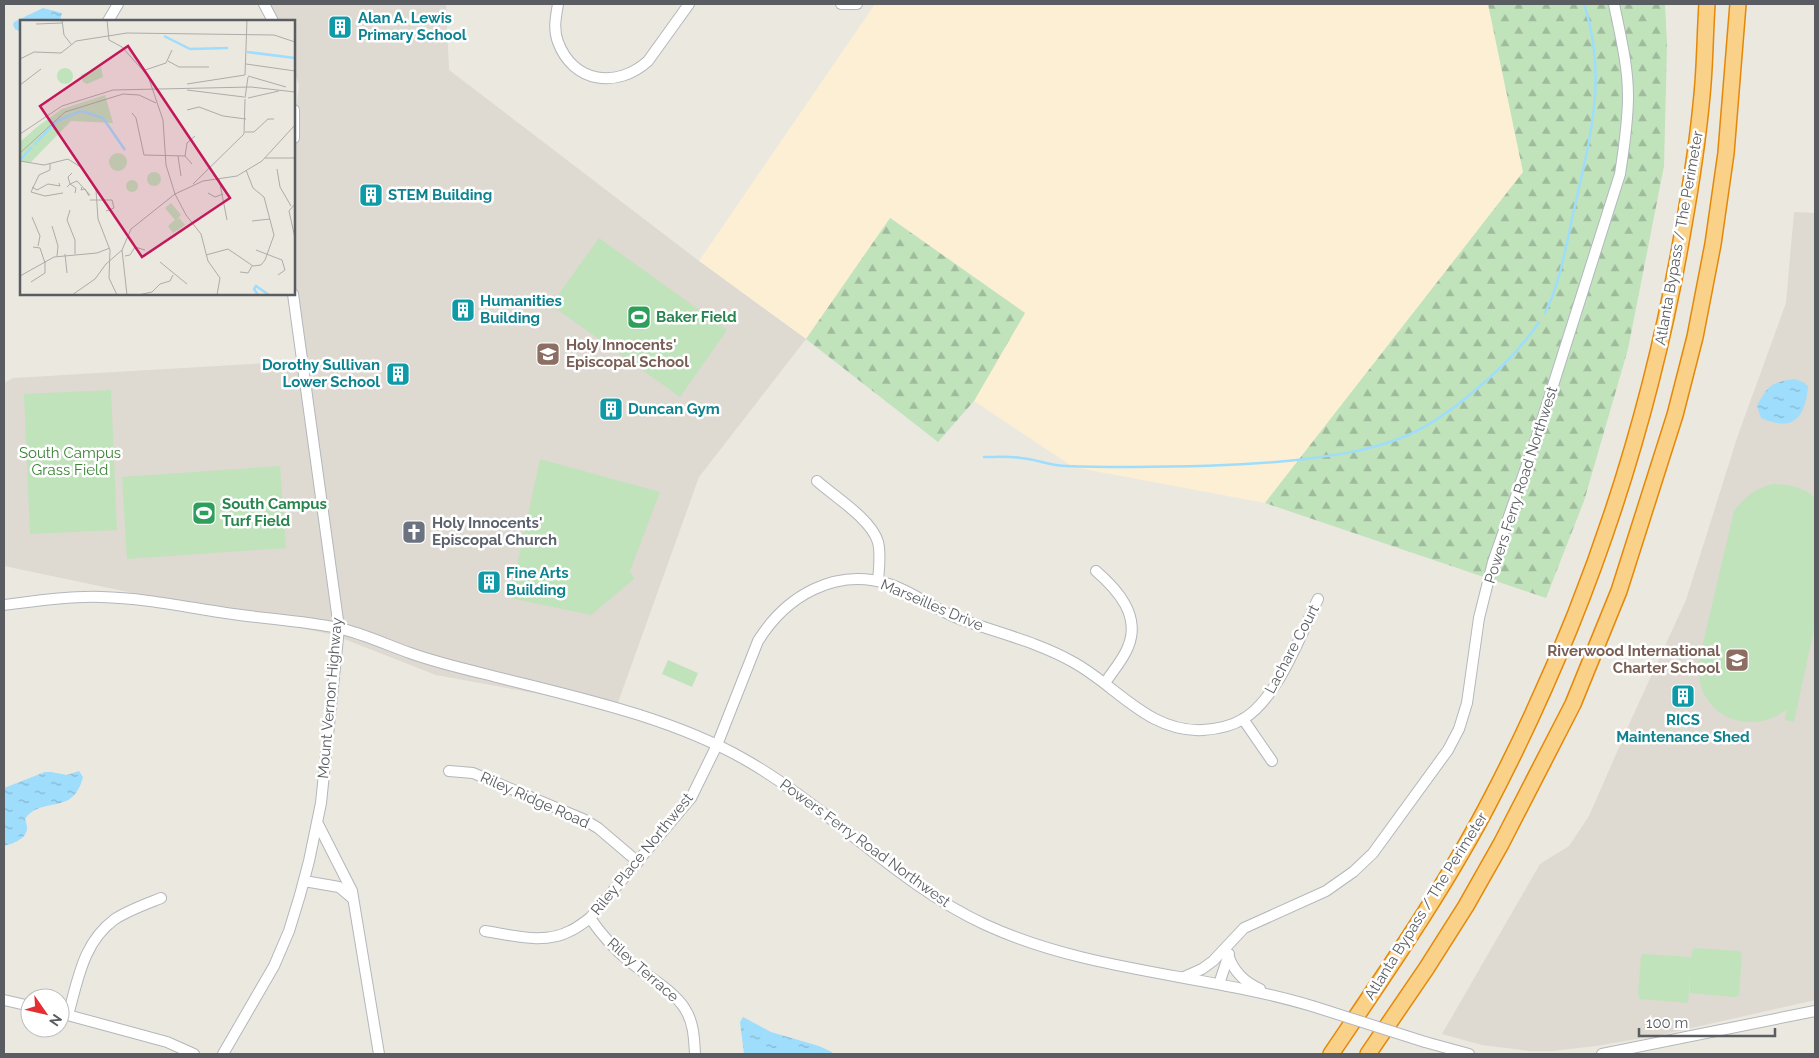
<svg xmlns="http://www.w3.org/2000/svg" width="1819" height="1058" font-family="Raleway,sans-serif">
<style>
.commercial{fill:#fcefd4}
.education{fill:#ded9d1}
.forest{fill:url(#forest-firs)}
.park{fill:#c0e3bc}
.water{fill:url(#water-ripples)}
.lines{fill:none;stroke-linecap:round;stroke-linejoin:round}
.stream{stroke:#9fddfc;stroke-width:2.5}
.minor-casing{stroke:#b3b7bb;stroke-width:12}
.highway-casing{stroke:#e58807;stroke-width:18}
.minor{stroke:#fff;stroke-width:10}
.highway{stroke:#f9d189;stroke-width:15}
.minor-bridge-casing{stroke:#b3b7bb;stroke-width:12;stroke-linecap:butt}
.minor-bridge{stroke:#fff;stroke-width:10}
.labels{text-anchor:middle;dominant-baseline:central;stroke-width:5;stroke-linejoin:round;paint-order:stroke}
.culture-label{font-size:15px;font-weight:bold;fill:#0d838f;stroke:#fff;text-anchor:start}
.street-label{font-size:15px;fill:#595d61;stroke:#fff}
.leisure-label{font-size:15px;font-weight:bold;fill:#27864d;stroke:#fff;text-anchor:start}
.education-label{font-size:15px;font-weight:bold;fill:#785e54;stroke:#fff;text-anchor:start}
.park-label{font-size:15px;fill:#3b8236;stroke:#fff}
.worship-label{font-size:15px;font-weight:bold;fill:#5b616d;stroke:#fff;text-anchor:start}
.inset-river{fill:none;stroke:#9fddfc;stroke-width:2.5}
.inset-road{fill:none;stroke:#adaca9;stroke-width:1}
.view{fill:#c2185b;fill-opacity:0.15;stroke:#c2185b;stroke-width:2.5}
.inset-edge{fill:none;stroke:#595d61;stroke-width:2.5}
</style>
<defs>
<pattern id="forest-firs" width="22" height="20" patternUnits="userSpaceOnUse" patternTransform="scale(1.25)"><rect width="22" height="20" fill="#c0e3bc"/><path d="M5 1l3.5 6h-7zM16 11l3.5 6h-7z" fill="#9fbb9c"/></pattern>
<pattern id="water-ripples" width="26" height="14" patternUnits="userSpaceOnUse" patternTransform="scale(1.25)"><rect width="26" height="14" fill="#9fddfc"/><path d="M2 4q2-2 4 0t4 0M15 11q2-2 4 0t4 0" fill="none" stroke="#85b6cf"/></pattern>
</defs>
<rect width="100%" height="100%" fill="#ebe8e0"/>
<polygon class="commercial" points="875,4 1488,4 1523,172 1265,503 1073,467 974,401 1025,313 891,218 806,339 699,261"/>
<g class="education">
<polygon points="264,4 446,4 449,70 699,261 806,339 699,477 616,708 436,675 334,635 4,566 4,383 13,378 303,361 294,294 294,139 299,85 294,72 294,21 274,21"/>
<polygon points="1794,212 1815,213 1815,1000 1665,1034 1596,1046 1552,1051 1529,1051 1482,1045 1442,1034 1540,864 1569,846 1589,816 1631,720 1686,600 1738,435 1786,303"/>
</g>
<g class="forest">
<polygon points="1488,4 1665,4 1667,44 1664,166 1628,349 1584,501 1546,598 1265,503 1523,172"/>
<polygon points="890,218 1025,313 974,401 938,442 806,339"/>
</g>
<g class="park">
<polygon points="599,238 727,330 680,397 551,305"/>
<polygon points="111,390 117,530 30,534 24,394"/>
<polygon points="540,459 660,492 630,571 634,579 591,615 510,598"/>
<polygon points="280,466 286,548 127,559 122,477"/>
<path d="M1772 484C1788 484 1803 487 1815 497V625L1794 722 1785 720 1787 709C1762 730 1720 726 1704 694 1699 683 1698 672 1699 660L1734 511C1744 497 1755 489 1772 484Z"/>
<polygon points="668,660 698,673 692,687 662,674"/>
<polygon points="1695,948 1739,951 1742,954 1739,995 1735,997 1690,993 1690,976 1688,1003 1640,999 1638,995 1641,956 1643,954 1691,957 1692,951"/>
</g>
<g class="water">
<polygon points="43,8 62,13 60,21 21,21 21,32 15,29 13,25 14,22"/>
<path d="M1794 379 1803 382 1808 386C1805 419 1793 432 1761 418L1757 406C1767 386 1772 382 1794 379Z"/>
<path d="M79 771 83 777C73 817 42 795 25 819 26 822 27 825 27 828 27 839 12 844 4 846V788L45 772H51L67 775Z"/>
<polygon points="743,1017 771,1032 819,1046 832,1052 831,1054 744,1054 740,1022"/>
</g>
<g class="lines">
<g class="stream">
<path d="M1545 313C1561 281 1566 245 1574 210 1590 138 1608 77 1584 4"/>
<path d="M984 457C996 457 1009 456 1021 458 1036 459 1051 466 1066 466 1088 467 1109 467 1131 467 1186 467 1242 466 1297 460 1332 456 1368 451 1401 438 1446 421 1512 363 1539 322"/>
</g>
<g class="minor-casing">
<g id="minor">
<polyline points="264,4 273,21"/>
<path d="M558 4C556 16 553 29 558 42 573 83 617 89 648 61L689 4"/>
<polyline points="841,4 857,4"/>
<polyline points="108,21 118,4"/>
<polyline points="294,110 294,138"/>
<path d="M817 481C835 497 871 519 878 542 881 554 879 569 878 581"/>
<path d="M1096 571C1118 590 1141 616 1128 647 1123 660 1112 672 1105 683"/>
<path d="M4 605C36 601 69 596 101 597 146 598 190 608 233 614 268 619 304 621 338 628 362 633 387 645 410 653 435 662 460 668 485 674 570 696 666 715 744 759 829 807 897 884 986 925 1089 972 1204 974 1312 1006"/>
<polyline points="1243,719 1272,761"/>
<polyline points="449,771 473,773 583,819 598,828 638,862"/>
<polyline points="318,824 352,891 379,1054"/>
<polyline points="304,881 339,887 352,898"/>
<path d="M590 918C601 934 614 949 629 961 646 975 674 991 685 1009 694 1023 694 1039 695 1054"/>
<path d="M485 931C512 935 544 945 570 931 577 928 583 923 590 918L691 798 717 745 758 641C786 596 835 567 889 584 914 592 935 610 960 619 998 633 1038 642 1073 662 1117 686 1149 733 1203 730 1217 729 1232 726 1243 719 1277 700 1301 634 1318 599"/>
<path d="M1228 955C1234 972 1244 982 1260 989"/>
<path d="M1184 977 1202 969 1213 961 1244 928 1326 891 1353 872 1373 853 1448 750 1459 729 1467 703 1479 618 1493 562 1537 436 1620 174C1624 148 1628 123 1628 96 1628 65 1620 34 1614 4"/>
<polyline points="1219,984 1229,954"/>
<polyline points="4,1000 30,1006"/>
<polyline points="60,1013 167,1042 194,1054"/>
<path d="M68 1015C78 980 83 942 115 919 129 910 146 904 161 898"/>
<polyline points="1425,1042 1469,1054"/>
<polyline points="223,1054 274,966 289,931 300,895 309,861 321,803 339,628 293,294"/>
<polyline points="1602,1054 1815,1011"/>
</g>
</g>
<g class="highway-casing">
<g id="highway">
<path d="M1331 1054C1387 971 1445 888 1491 799 1584 620 1649 429 1683 230 1691 185 1698 140 1702 95 1705 65 1705 34 1707 4"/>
<polyline points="1368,1054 1426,969 1466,906 1501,844 1573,704 1619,591 1675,415 1695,337 1713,244 1726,153 1738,4"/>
</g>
</g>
<use href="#minor" class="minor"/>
<use href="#highway" class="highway"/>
<g class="minor-bridge-casing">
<polyline id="minor-bridge" points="1312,1006 1425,1042"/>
</g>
<use href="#minor-bridge" class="minor-bridge"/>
</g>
<defs>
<g id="building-square" transform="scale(1.25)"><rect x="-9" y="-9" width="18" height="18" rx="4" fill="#0f9aa8" stroke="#fff"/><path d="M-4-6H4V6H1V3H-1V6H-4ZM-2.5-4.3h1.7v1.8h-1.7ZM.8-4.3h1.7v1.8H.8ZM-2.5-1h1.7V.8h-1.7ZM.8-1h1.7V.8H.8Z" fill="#fff"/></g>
<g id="stadium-square" transform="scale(1.25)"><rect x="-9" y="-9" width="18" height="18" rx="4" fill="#2e9e5b" stroke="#fff"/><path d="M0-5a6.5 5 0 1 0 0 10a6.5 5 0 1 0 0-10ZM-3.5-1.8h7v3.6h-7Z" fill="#fff"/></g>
<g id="school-square" transform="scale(1.25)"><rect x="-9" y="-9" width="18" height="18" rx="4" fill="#8d6e63" stroke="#fff"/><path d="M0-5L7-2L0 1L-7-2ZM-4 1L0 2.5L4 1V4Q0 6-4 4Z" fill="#fff"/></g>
<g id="church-square" transform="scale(1.25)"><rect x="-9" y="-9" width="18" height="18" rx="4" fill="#6b7280" stroke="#fff"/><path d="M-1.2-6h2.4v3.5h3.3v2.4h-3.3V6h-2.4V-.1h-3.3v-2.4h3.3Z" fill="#fff"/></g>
</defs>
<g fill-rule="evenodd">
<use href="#building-square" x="340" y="27"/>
<use href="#building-square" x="371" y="195"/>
<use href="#building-square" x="463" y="310"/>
<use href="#stadium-square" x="639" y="317"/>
<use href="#school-square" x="548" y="354"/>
<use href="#building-square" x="398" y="374"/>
<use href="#building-square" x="611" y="409"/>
<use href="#stadium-square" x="204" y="513"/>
<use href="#church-square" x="414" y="532"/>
<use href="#building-square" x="489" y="582"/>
<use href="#school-square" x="1737" y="660"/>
<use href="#building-square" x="1683" y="696"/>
</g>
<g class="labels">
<g class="culture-label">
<text x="358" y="18">Alan A. Lewis<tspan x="358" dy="17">Primary School</tspan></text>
<text x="388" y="195">STEM Building</text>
<text x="480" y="301">Humanities<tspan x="480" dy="17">Building</tspan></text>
<text x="380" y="365" text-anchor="end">Dorothy Sullivan<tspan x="380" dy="17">Lower School</tspan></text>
<text x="628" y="409">Duncan Gym</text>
<text x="506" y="573">Fine Arts<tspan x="506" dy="17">Building</tspan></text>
<text x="1683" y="720" text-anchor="middle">RICS<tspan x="1683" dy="17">Maintenance Shed</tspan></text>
</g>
<g class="street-label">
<text transform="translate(1679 238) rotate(-80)">Atlanta Bypass / The Perimeter</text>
<text transform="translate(1521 485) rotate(-72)">Powers Ferry Road Northwest</text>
<text transform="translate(932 605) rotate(23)">Marseilles Drive</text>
<text transform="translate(1292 649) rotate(-62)">Lachare Court</text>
<text transform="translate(330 698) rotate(-85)">Mount Vernon Highway</text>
<text transform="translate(535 800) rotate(24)">Riley Ridge Road</text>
<text transform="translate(865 843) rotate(36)">Powers Ferry Road Northwest</text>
<text transform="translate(642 854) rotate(-51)">Riley Place Northwest</text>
<text transform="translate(1426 906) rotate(-58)">Atlanta Bypass / The Perimeter</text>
<text transform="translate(643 970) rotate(41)">Riley Terrace</text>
</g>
<g class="leisure-label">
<text x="656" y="317">Baker Field</text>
<text x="222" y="504">South Campus<tspan x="222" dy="17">Turf Field</tspan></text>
</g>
<g class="education-label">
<text x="566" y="345">Holy Innocents'<tspan x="566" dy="17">Episcopal School</tspan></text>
<text x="1720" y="651" text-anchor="end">Riverwood International<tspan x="1720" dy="17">Charter School</tspan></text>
</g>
<g class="park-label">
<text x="70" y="453">South Campus<tspan x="70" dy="17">Grass Field</tspan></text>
</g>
<g class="worship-label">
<text x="432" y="523">Holy Innocents'<tspan x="432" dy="17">Episcopal Church</tspan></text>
</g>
</g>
<g transform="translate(20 20)">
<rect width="275" height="275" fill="#ebe8e0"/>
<path d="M85 75 93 103 51 101 10 143 0 141V122L17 107 42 89ZM89 142a9 9 0 1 1 18 0a9 9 0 1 1-18 0Z" fill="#c0e3bc"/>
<path d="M81 47 83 57 67 64 63 62 61 55ZM37 56a8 8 0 1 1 16 0a8 8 0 1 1-16 0ZM127 159a7 7 0 1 1 14 0a7 7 0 1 1-14 0ZM106 166a6 6 0 1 1 12 0a6 6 0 1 1-12 0ZM151 183 161 195 156 200 159 198 165 205 153 213 148 206 155 200 145 188Z" fill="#c0e3bc"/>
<path class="inset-river" d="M144 16 170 29 208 28M227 32 275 38M62 91 83 98 105 130M14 125 37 101 61 91M0 140 12 127M238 275 234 269 236 266 249 275"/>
<path class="inset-road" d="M42 0 44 15 51 24M87 0 89 20 102 27 128 56 143 100 146 145 155 174 166 195 181 214 188 241 200 258 197 275M16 4 42 3M0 39 14 32 41 33 56 21 107 13 254 15 275 22M148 41 159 47H189M226 44 275 51M125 50 146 43 152 30M225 55 227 0M228 56 266 67M167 64 225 55M0 65 21 49M167 70 224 77M225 78 228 57M228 78 259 71M167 90 179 87 203 96 226 99M112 93 116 98 124 135 165 136 172 144M225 112H234L248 99H254M0 114 42 86 93 70 231 67 275 72M0 133 45 92 103 74 119 75 136 83M158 136 161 156M165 136 167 123 175 116M245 138H275M0 141 24 145 48 139 62 148 76 170 78 199 90 230 89 258 97 275M30 144V150L19 155 11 172 25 176 43 173M257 149 260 167 271 186M52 153 48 157 50 164 57 161 70 175M199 159 207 200M173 164 224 114 225 79M12 167 17 170 28 164 40 166 39 163M47 167 50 164 56 168 55 173M62 167 61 170 65 169 69 176M188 173 195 177 203 174M70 180H92L94 188 86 191M275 184 269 191 275 218M50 190 47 200 55 220V234M12 197 20 216 18 226M232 201 250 199M32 206 38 226 37 236M13 227 20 228 25 243M102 230 107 275M236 230 262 240 265 250 258 255M45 234 47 253M186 235 208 229 233 246 241 245 245 240 254 215 244 177 233 168 226 150M105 236 110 235 115 227 125 230M140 242 167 264M220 252 228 253 232 246M0 256 34 237 77 233 90 228M11 262 25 253V241M52 275 75 259 86 244 102 230 111 209 155 174 183 161 217 156 242 141 275 105M118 275 132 272 140 264 150 261 153 255"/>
<path class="view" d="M108 26 210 178 122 237 20 86Z"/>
<rect width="275" height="275" class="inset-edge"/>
</g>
<rect width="1819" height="1058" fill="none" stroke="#595d61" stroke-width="10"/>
<g transform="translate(45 1013) rotate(124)"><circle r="24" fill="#ffffff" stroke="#bdbec0"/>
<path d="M0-4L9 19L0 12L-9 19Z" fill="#e32e33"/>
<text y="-8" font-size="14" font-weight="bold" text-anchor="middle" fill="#595d61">N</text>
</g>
<path d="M1639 1028v8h136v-8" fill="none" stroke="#595d61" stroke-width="2.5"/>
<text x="1646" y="1028" font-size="15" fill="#595d61" stroke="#ffffff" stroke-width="4" paint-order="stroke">100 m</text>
</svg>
